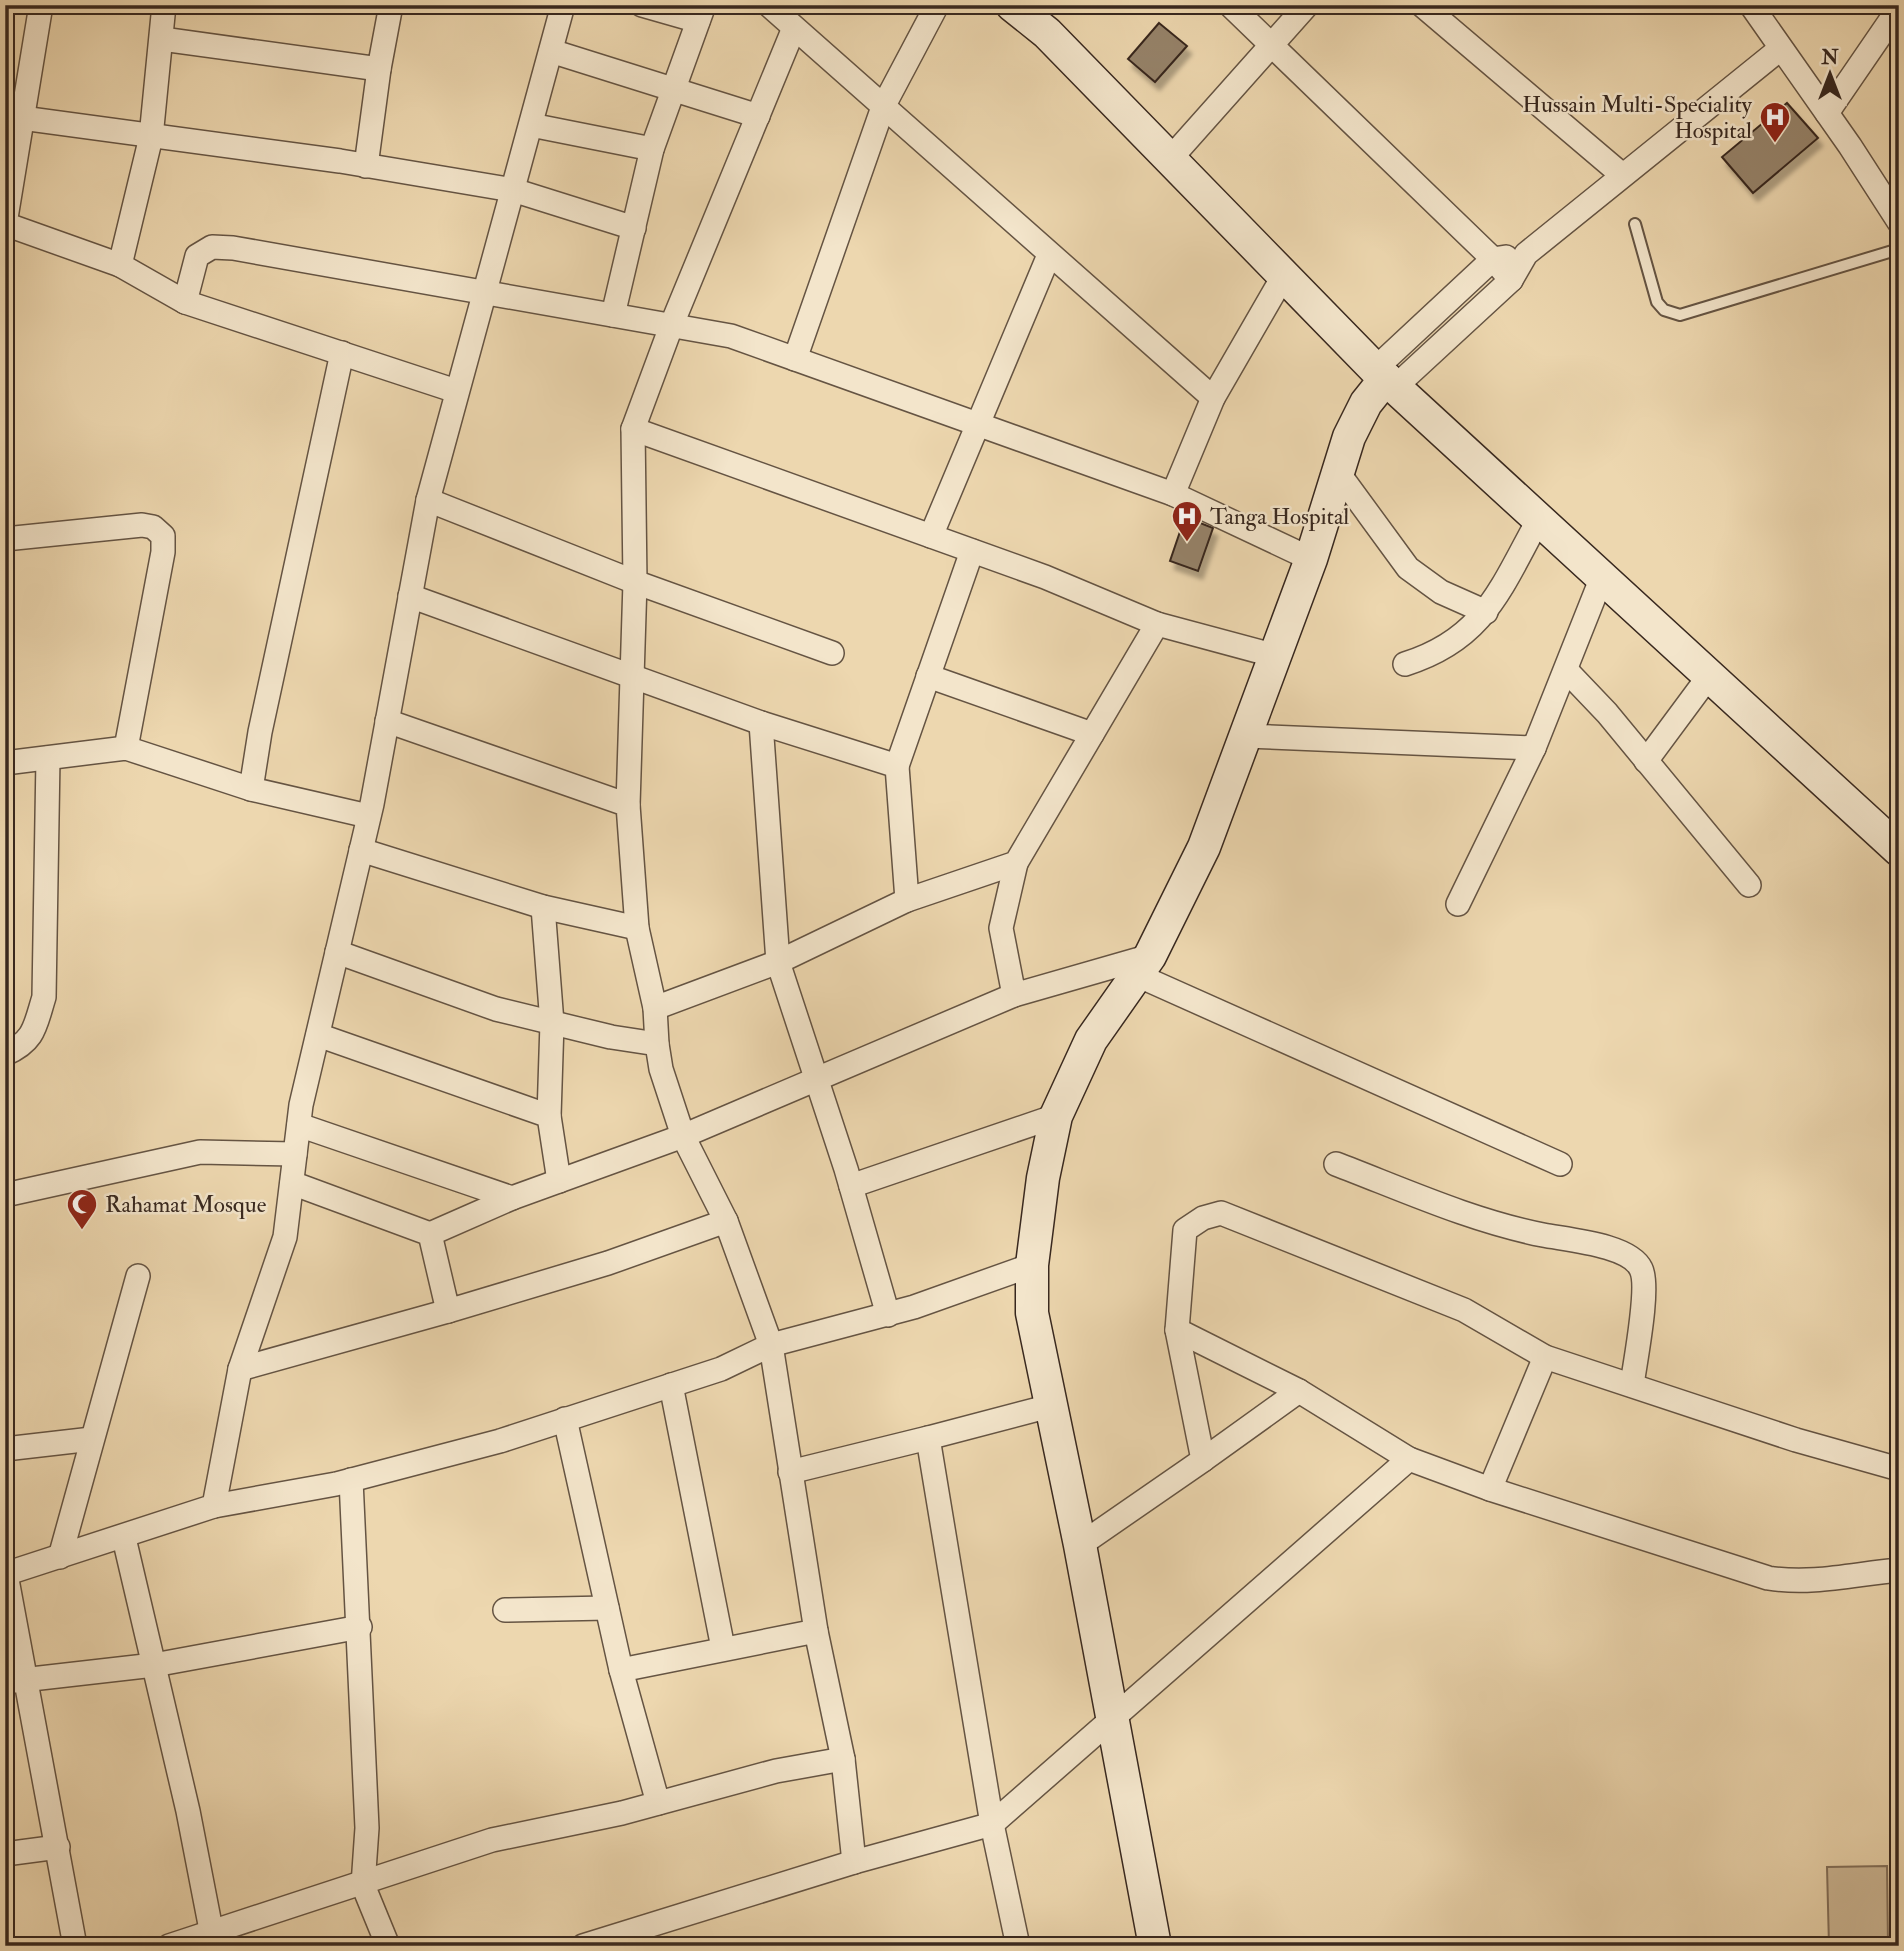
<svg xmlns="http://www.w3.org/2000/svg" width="1904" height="1951" font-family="'IM FELL Double Pica',serif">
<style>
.green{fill:#ceb997;stroke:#83705b;stroke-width:2}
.building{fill:#96836a;stroke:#38281f;stroke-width:2;filter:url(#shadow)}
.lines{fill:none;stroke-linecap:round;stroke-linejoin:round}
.lane-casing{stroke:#655443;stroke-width:14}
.street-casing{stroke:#655443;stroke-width:26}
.secondary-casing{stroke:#38281f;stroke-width:35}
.lane{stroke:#f3e5cb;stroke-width:10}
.street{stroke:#f3e5cb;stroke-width:23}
.secondary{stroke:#f3e5cb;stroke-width:32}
.labels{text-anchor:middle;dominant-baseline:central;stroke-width:5;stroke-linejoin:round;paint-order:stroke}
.poi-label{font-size:23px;fill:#38281f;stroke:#f3e5cb;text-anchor:start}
</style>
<defs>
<filter id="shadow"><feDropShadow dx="4.5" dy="8" stdDeviation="2" flood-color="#0004"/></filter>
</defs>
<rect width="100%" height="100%" fill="#edd7af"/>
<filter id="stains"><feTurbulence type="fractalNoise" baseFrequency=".00286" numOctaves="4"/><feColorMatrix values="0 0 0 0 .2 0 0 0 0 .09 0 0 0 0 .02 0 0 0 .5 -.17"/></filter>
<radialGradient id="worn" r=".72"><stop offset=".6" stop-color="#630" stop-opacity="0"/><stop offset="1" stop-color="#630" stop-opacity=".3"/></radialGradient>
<polygon class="green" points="1887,1866 1888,1946 1829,1946 1827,1867"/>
<g class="building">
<polygon points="1159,23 1187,46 1155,82 1128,59"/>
<polygon points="1787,103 1818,138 1753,193 1722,157"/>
<polygon points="1185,517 1213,528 1198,571 1170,561"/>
</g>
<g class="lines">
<g class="lane-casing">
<polyline id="lane" points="1635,224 1657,302 1664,310 1680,315 1899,249"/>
</g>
<g class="street-casing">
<g id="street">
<polyline points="642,5 698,21"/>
<polyline points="769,5 1213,398"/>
<polyline points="1230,5 1493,259 1511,280"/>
<polyline points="1422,5 1621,174"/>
<polyline points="1751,5 1850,146 1899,222"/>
<polyline points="162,39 379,69 391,5"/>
<polyline points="551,51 758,116"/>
<polyline points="1827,113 1899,8"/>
<polyline points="22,118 340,161 513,190 634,228"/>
<polyline points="531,125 652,149"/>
<polyline points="1170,159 1307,5"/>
<polyline points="366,166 379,69"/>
<polyline points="5,224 120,265 185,302 456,391"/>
<polyline points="5,224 41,5"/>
<polyline points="120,265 151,137 164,5"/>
<polyline points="185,302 197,256 212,247 233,248 731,336 1173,494 1311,559"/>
<polyline points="613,315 652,149 704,5"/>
<polyline points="795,359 883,107 937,5"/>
<polyline points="1375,369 1493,259 1506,257"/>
<polyline points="1395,387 1511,280 1526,254 1780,49"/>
<polyline points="633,429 1045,577 1157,624 1276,656"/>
<polyline points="1337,471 1408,568 1441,592 1486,612"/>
<polyline points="1173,494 1213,398 1284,275"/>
<polyline points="428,500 635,582 832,653"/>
<polyline points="931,536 1049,255"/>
<polyline points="5,539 142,525 153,527 163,536 163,552 126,748"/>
<polyline points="410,596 761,723 897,766 907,900 778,962 655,1008"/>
<path d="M1405 664C1485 639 1501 587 1539 519"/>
<polyline points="1566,670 1607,713 1749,885"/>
<polyline points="928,676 1092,734"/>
<polyline points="387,721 628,805 637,928 655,1008 657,1044"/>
<polyline points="761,723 778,962 846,1169 888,1315"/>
<polyline points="1246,736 1534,748"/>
<polyline points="1646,761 1709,676"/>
<polyline points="5,763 126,748 251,789 368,816"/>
<polyline points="897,766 972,551"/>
<polyline points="251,789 260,732 342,353"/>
<polyline points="628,805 635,582 633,429 672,324 794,28"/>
<polyline points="361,850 543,907 637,928"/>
<polyline points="1016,863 1001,928 1014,995 1150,956"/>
<polyline points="907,900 1016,863 1157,624"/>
<polyline points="1458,904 1534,748 1602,577"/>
<polyline points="543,907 552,1023 549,1116"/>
<polyline points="337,952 496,1009 611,1037 657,1044 661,1069 683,1136 726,1221 771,1345 816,1631 843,1759 854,1862"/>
<polyline points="1137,975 1560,1164"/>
<polyline points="318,1035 549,1116 559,1181"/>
<path d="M5 1054C35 1041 35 1026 44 997L48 758"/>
<polyline points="299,1125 512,1198 683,1136 1014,995"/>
<path d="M1336 1164C1404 1190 1472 1221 1543 1235 1569 1240 1630 1245 1641 1269 1650 1287 1635 1362 1632 1385"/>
<polyline points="292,1183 430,1234 448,1311 608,1263 726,1221"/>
<polyline points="851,1186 1056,1116"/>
<polyline points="5,1195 200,1152 295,1154"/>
<polyline points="430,1234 512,1198"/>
<path d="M1177 1330 1299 1391 1409 1459 1490 1489 1768 1578C1813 1585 1854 1574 1899 1570"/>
<polyline points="240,1369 448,1311"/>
<polyline points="671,1385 723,1648"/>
<polyline points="565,1419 621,1670 658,1803"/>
<polyline points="5,1449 92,1439"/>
<polyline points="1203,1460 1299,1391"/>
<polyline points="790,1472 928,1438"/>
<polyline points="351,1480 367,1828 363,1885 388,1946"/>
<polyline points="1490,1489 1545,1357"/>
<polyline points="214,1506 336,1484 500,1441 721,1369 771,1345 914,1307 1032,1265"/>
<polyline points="124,1538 188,1811 214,1945"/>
<polyline points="1080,1545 1203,1460 1177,1330 1185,1230 1203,1218 1221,1213 1464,1310 1545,1357 1796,1440 1899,1469"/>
<polyline points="60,1557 138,1276"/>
<polyline points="5,1574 214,1506 240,1369 285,1237 301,1105 372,804 428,500 563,5"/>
<polyline points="6,1574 75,1946"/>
<polyline points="505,1610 607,1608"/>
<polyline points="621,1670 816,1631"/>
<polyline points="5,1682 154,1665 360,1627"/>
<polyline points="5,1854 58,1847"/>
<polyline points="169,1946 492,1840 622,1813 776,1771 843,1759"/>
<polyline points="583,1946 854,1862 992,1824 1409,1459"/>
<polyline points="1018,1946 992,1824 928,1438 1050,1406"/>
</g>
</g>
<g class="secondary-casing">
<g id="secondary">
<polyline points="1012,5 1047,33 1375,369 1899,850"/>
<polyline points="1155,1946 1080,1545 1032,1313 1032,1265 1043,1178 1056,1116 1091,1040 1150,956 1204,847 1311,559 1349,437 1366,403 1386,378"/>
</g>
</g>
<use href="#lane" class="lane"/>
<use href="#street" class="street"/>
<use href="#secondary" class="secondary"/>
</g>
<defs>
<g id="hospital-pin" transform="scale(1.575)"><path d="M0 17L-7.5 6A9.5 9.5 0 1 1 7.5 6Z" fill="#8f2418" stroke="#f3e5cb"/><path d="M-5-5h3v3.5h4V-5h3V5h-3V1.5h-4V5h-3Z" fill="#fff"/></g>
<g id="mosque-pin" transform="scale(1.575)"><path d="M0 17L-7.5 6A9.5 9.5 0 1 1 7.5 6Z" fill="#8f2418" stroke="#f3e5cb"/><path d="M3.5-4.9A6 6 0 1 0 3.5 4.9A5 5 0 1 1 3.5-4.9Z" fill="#fff"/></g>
</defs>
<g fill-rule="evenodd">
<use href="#hospital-pin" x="1775" y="117"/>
<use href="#hospital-pin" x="1187" y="516"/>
<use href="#mosque-pin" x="82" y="1204"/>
</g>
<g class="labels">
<g class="poi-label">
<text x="1752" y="104" text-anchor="end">Hussain Multi-Speciality<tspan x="1752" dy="26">Hospital</tspan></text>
<text x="1210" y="516">Tanga Hospital</text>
<text x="105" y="1204">Rahamat Mosque</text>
</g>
</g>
<rect width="1904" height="1951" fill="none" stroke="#edd7af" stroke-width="28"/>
<rect x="7" y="7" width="1890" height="1937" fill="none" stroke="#38281f" stroke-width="3.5"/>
<rect x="14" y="14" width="1876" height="1923" fill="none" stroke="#38281f" stroke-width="2"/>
<g transform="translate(1830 74)" stroke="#f3e5cb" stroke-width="5" paint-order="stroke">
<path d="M0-5L12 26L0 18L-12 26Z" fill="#38281f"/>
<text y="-10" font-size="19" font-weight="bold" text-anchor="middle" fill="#38281f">N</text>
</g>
<rect width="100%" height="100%" filter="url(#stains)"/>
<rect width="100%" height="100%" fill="url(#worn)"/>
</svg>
